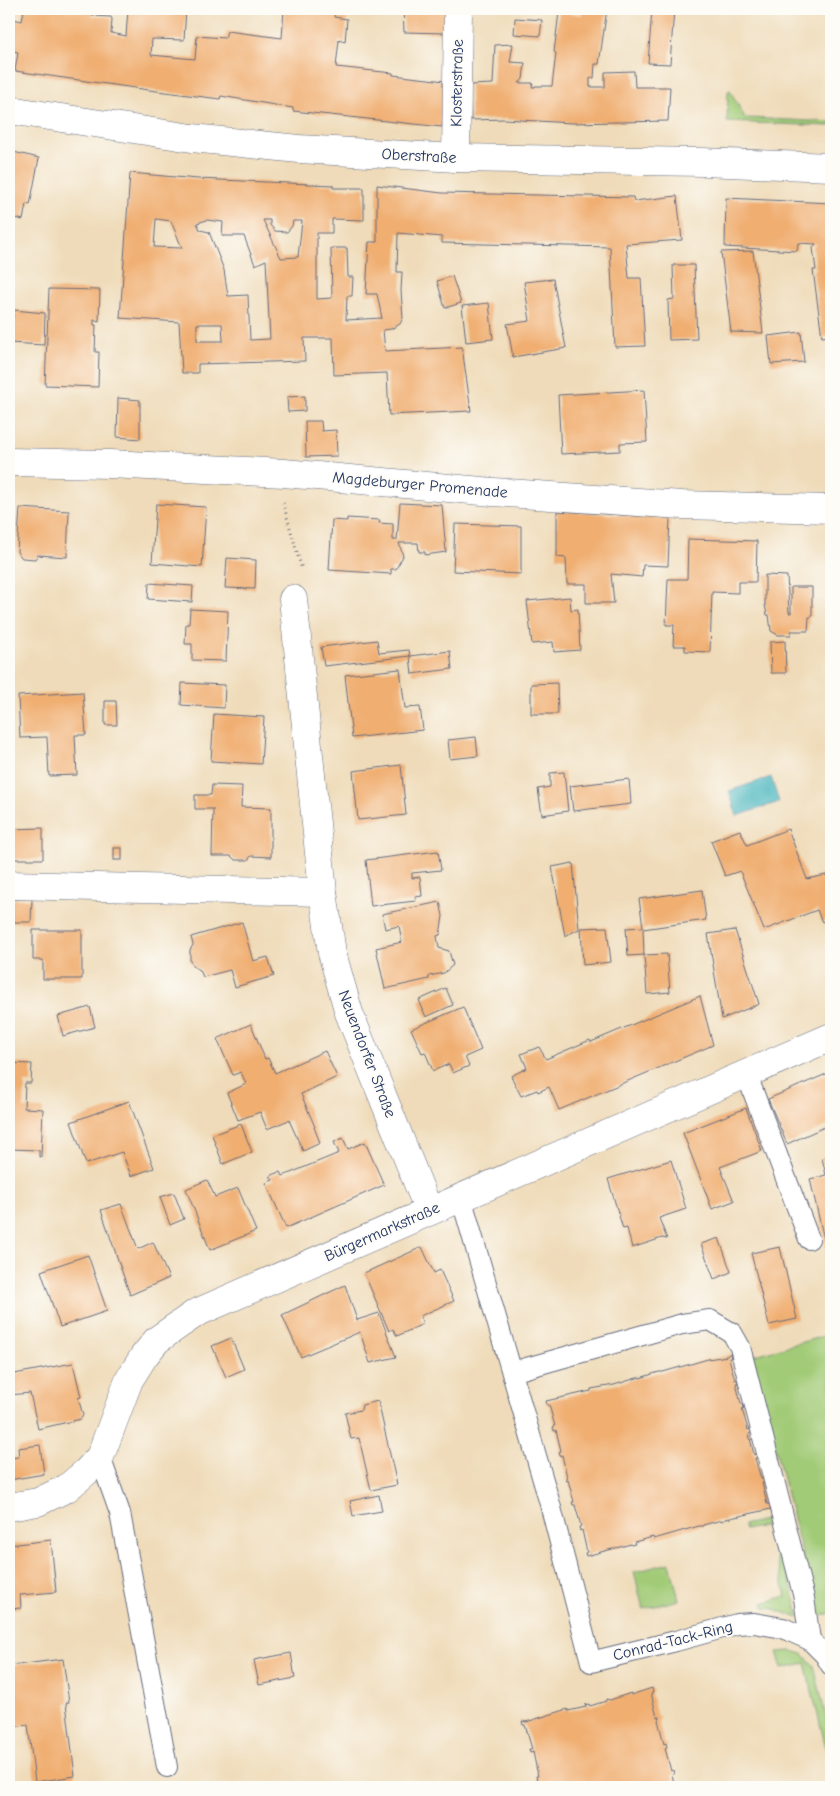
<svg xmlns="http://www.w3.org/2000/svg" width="840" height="1796" font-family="'Comic Neue',sans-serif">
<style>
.green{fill:#a2cb77;stroke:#5e7d6a}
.water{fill:#43b3bc;stroke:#2f718d}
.building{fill:#f0ae71;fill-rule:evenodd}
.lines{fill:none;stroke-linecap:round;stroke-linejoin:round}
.service-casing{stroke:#656b7e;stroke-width:22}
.minor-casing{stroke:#656b7e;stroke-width:29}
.path{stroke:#656b7e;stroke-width:3;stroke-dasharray:1 4;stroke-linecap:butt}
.service{stroke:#fff;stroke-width:20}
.minor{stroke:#fff;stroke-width:28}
.labels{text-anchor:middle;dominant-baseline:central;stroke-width:4;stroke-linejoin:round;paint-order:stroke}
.street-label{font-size:16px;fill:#1b2f5e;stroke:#fdfcf7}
</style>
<rect width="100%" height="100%" fill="#fdfcf7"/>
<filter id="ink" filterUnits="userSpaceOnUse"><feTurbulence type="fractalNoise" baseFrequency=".02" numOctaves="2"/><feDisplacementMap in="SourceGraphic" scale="10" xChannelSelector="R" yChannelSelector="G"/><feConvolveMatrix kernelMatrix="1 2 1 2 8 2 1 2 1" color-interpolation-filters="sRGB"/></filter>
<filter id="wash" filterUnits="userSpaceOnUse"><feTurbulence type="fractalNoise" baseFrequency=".0096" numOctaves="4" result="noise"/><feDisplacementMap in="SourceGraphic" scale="20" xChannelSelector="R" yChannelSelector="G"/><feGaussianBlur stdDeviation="1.12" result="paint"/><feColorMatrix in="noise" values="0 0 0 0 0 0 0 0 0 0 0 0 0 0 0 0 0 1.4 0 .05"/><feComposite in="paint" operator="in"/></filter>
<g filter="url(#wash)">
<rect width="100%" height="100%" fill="#efdbb9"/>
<g class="green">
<polygon points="730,90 745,118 831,122 831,126 727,122 728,91"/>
<polygon points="831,1334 831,1613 818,1617 752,1356"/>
<polygon points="774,1518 799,1615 798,1618 775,1609 765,1608 763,1603 786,1596 768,1525 745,1530 743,1525"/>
<polygon points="670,1563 679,1600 643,1609 634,1572"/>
<polygon points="791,1651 803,1654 814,1666 831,1738 831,1768 805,1663 782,1668 777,1652"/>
</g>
<polygon class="water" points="771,777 779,802 737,816 729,791"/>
<g id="blocks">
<g class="building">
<polygon points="24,9 93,9 92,16 111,17 112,19 111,33 126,36 128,9 186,9 184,40 152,39 151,55 195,59 197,36 225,38 227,31 282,38 284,9 335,9 334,17 347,19 345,42 339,40 336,67 393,73 393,75 445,81 442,127 293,111 293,108 221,96 220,99 149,90 15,71 18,52 9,50 9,18 22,21"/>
<polygon points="403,9 446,9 446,33 404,32"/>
<polygon points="583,9 607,9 599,64 595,64 594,78 590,78 590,87 605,87 605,72 634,71 635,87 670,87 668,121 571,123 504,119 471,120 470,85 493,84 495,45 513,44 510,62 525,63 523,79 519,83 533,83 532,87 535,87 535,86 552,86 556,53 554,52 559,12 582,15"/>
<polygon points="652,9 674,9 670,64 648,63"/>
<polygon points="515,18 542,20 540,36 514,34"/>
<polygon points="9,151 39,158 30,205 26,204 23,220 9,216"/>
<path d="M130 173 198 179 333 185V188H364V220L332 219V233H317V299L332 298 331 248H347L348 277H353L352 296H347L346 320 382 318 377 294H366L369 242H377V185L442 193 633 197 634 201 677 196 682 240 626 244 629 278H641L645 346 615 347 610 247 442 243V237L398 233 397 272H402L401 291 403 318 400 324 391 329 383 330 385 351 462 347 471 411 389 415 387 373 334 375 333 338H304L305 361 198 364V373H182L179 322 120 318ZM156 219 171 221 182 248 154 247ZM207 220 223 222 222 236H244L255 265 266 260 270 339 250 340 248 295 228 296 224 270 209 232 200 230 197 223ZM263 220H270V225L275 231 287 232 292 226 293 221H302L298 257 281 258ZM197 324H222L223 341H197Z"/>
<polygon points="726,198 831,203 831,241 830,241 831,336 822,337 813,270 816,270 813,248 816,244 798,243 797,251 725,247"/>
<polygon points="753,251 763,333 731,332 721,252"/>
<polygon points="673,265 694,265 697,339 669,340 668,300 674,299"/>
<polygon points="452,276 461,303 445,308 437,281"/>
<polygon points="553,279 566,348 513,357 507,324 530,321 524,282"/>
<polygon points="49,289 100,290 99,321 94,320 94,325 96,325 95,352 99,352 98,387 45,385"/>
<polygon points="489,303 493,339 466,342 462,306"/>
<polygon points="14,310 45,313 44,345 9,343"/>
<polygon points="801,332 804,362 771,364 768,336"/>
<polygon points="644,390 647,442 620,443 620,451 561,454 558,395"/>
<polygon points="305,396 305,411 288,412 287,397"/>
<polygon points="118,398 140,400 140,439 117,437"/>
<polygon points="305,421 321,421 322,431 336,430 337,456 306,457"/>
<polygon points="400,503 442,505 446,552 425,555 425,552 419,552 418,543 399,543 403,556 396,569 391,569 391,574 329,570 332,520 347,521 347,518 380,520 379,523 393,524 393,540 397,540"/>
<polygon points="156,504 206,507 202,567 152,563"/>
<polygon points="20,508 69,511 67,557 38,555 35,559 22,558 17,552"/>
<polygon points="557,511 670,518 668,566 643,565 642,577 611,574 614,603 586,603 586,584 567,584 566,558 557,557"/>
<polygon points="455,524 521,526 521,574 453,571"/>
<polygon points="688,539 757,541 756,582 738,582 738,593 712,592 710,652 685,651 685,646 673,646 674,625 666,625 668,579 687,579"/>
<polygon points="227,558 256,560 255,589 225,588"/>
<polygon points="765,575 787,576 789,613 791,613 791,587 812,587 812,617 809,617 808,631 791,631 791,635 778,635 771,631 769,615 767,615 765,605"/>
<polygon points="149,583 193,586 192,602 148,599"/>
<polygon points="830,590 831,590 831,604 829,604"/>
<polygon points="570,597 571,610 578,609 580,650 554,652 553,642 532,644 527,601"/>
<polygon points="190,609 228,611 226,661 192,660 192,644 185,644 186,624 189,624"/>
<polygon points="377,640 379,653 409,650 410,656 324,666 321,647"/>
<polygon points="785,641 786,673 771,673 770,642"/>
<polygon points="450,651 452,669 412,674 410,656"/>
<polygon points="400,669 405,708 420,707 423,730 352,738 345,675"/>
<polygon points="182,683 225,685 224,708 181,705"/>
<polygon points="557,683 558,714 531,714 531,684"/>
<polygon points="83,692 86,735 75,735 77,775 49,776 47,737 20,738 18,696"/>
<polygon points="105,701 116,701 117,725 105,725"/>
<polygon points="214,714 264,717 261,764 211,761"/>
<polygon points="829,729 831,729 831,748 830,748"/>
<polygon points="476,737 478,756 450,759 448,740"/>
<polygon points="401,765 406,815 358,820 353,771"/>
<polygon points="564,772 568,811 542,815 538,789 550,787 550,773"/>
<polygon points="629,779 631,804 573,811 570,786"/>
<polygon points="212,785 242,786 241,807 271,808 271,857 251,856 248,860 235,860 231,856 212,856 213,809 195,809 195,795 211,795"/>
<polygon points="43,828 43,859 9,859 9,829"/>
<polygon points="788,829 807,879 831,874 831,919 822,922 817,910 764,930 740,871 725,876 711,841 740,830 747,845"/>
<rect x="114" y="848" width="8" height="12"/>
<polygon points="438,851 441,870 412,873 412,878 420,877 422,896 415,897 416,901 371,906 366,860"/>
<polygon points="573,863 579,929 565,936 552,867"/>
<polygon points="702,890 706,920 643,929 644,955 628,956 626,928 643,927 639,899"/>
<polygon points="9,899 32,899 31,922 9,922"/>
<polygon points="440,902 443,916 440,935 437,936 439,948 449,951 453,965 444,973 429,976 429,979 385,989 376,948 402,942 399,926 385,929 382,914"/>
<polygon points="242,922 253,961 268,957 274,976 235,987 230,970 203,977 200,970 194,967 190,961 190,950 193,945 191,937"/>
<polygon points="607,927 611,962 583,965 581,928"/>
<polygon points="33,930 82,930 82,979 43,979 43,960 33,960"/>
<polygon points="735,930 759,1004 722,1019 708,934"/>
<polygon points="667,954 670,992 647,994 644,955"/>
<polygon points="446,988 453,1005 426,1017 419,1000"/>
<polygon points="700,996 713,1045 559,1110 549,1087 538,1092 537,1090 521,1096 511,1076 527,1068 521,1054 539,1047 546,1059 590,1040 591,1042"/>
<polygon points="90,1007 95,1027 63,1036 58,1016"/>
<polygon points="463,1007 481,1050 465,1057 469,1066 453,1073 449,1064 433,1071 425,1052 422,1053 411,1029"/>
<polygon points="251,1024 265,1059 268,1058 275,1073 325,1051 337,1077 301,1094 315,1127 314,1127 320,1143 303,1151 289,1120 267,1129 260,1112 238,1120 227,1093 246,1084 241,1072 233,1075 217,1039"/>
<polygon points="9,1063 32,1064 31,1083 25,1083 24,1108 43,1109 41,1157 39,1157 39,1150 9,1149"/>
<polygon points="831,1072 831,1124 787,1144 768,1099"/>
<polygon points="129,1101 154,1168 131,1176 122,1152 86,1164 71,1122"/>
<polygon points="746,1108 762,1151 720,1167 734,1201 712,1209 683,1133"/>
<polygon points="241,1124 252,1152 223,1164 212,1135"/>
<polygon points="343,1138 348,1149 365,1142 384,1185 286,1228 266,1183 273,1180 270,1176 280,1172 283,1176 339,1153 334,1142"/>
<polygon points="831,1156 831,1247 826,1248 810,1179 826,1175 822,1158"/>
<polygon points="671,1160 686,1209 659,1218 667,1239 662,1238 632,1248 627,1228 623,1229 608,1179"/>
<polygon points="207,1180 215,1197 238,1188 256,1231 210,1250 186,1189"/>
<polygon points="174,1193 184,1219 170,1225 160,1197"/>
<polygon points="121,1204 138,1249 153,1242 169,1278 130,1295 101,1210"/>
<polygon points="719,1238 731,1272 714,1279 701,1244"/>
<polygon points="422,1247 434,1273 440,1270 454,1301 420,1316 423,1324 397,1336 393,1329 389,1331 364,1273"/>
<polygon points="780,1247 797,1319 769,1325 751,1253"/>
<polygon points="88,1255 107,1311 60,1327 41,1271"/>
<polygon points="345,1285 357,1320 379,1313 396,1357 370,1363 360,1332 301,1357 282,1315"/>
<polygon points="231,1338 244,1369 226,1377 212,1346"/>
<polygon points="730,1353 731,1358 729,1358 735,1380 737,1379 738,1383 736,1383 741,1404 743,1404 744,1408 742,1409 748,1430 750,1429 751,1433 749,1434 754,1455 756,1454 757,1458 755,1458 761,1479 763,1479 764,1483 762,1483 767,1504 769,1504 771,1509 726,1519 722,1521 722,1520 703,1525 703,1526 699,1526 654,1539 653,1537 634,1542 635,1544 631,1545 631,1544 586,1556 585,1553 587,1552 582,1530 580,1531 579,1527 581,1526 575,1505 573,1505 572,1502 574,1502 568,1480 566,1481 566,1477 567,1477 562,1455 560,1456 559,1452 561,1451 556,1430 554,1431 553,1427 555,1426 549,1405 547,1405 546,1401 591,1391 591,1389 614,1385 640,1377 640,1378 659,1372 663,1372 708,1359 727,1356"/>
<polygon points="73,1363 81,1397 78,1398 83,1415 81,1419 38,1429 30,1393 9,1395 9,1375"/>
<polygon points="378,1401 397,1485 371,1490 359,1438 351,1439 345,1413 361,1410 362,1405"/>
<polygon points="40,1445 44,1474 9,1480 9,1458 19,1457 18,1448"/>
<polygon points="379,1495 382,1511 353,1516 350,1501"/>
<polygon points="51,1540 56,1592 20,1595 21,1608 9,1609 9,1545"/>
<polygon points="291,1653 295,1678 259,1685 254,1660"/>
<polygon points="63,1659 69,1702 66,1703 75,1776 35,1782 28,1725 9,1727 9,1666"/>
<polygon points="652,1688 653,1692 651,1693 657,1717 659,1716 660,1719 658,1720 664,1744 666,1743 667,1747 665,1748 671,1771 673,1770 674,1774 672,1775 675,1787 541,1787 539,1780 537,1780 536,1776 538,1776 533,1752 530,1753 529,1749 532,1749 525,1725 523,1725 522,1721 526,1722 568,1709 568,1711 586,1707 585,1705 589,1704 590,1706 606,1701 606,1699 610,1700 631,1693 631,1695"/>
</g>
</g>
</g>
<g filter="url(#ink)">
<use href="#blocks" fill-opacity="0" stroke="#656b7e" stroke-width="1"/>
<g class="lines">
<g class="service-casing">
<g id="service">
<polyline points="746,1073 809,1239"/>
<polyline points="461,1197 550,1504 591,1662 676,1641 737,1624 754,1623 783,1628 810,1640 825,1655 831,1665"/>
<polyline points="512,1372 682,1324 710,1320 732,1333 740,1347 804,1598 810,1640"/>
<polyline points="100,1457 120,1513 167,1767"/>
</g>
</g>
<g class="minor-casing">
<g id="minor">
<polyline points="9,110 192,138 299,149 456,158 702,162 831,167"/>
<polyline points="456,158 458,9"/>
<polyline points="9,462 110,464 284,473 493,492 682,505 831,509"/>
<polyline points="293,599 323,892 332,953 349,1013 429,1211"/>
<polyline points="9,885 323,892"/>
<polyline points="9,1507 38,1502 67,1488 86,1472 100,1457 129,1380 144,1356 157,1340 196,1313 831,1037"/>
</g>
</g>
<g class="path">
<polyline points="767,13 767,9"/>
<polyline points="283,503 302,570"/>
</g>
<use href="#service" class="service"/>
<use href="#minor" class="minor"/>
</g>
</g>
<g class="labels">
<g class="street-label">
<text transform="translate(457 83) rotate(-89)">Klosterstraße</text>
<text transform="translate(419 156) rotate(3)">Oberstraße</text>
<text transform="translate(420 485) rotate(5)">Magdeburger Promenade</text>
<text transform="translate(367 1054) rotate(69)">Neuendorfer Straße</text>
<text transform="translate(382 1232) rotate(-24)">Bürgermarkstraße</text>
<text transform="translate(673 1641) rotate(-14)">Conrad-Tack-Ring</text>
</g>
</g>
<rect width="840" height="1796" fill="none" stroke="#fdfcf7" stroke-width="30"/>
</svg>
